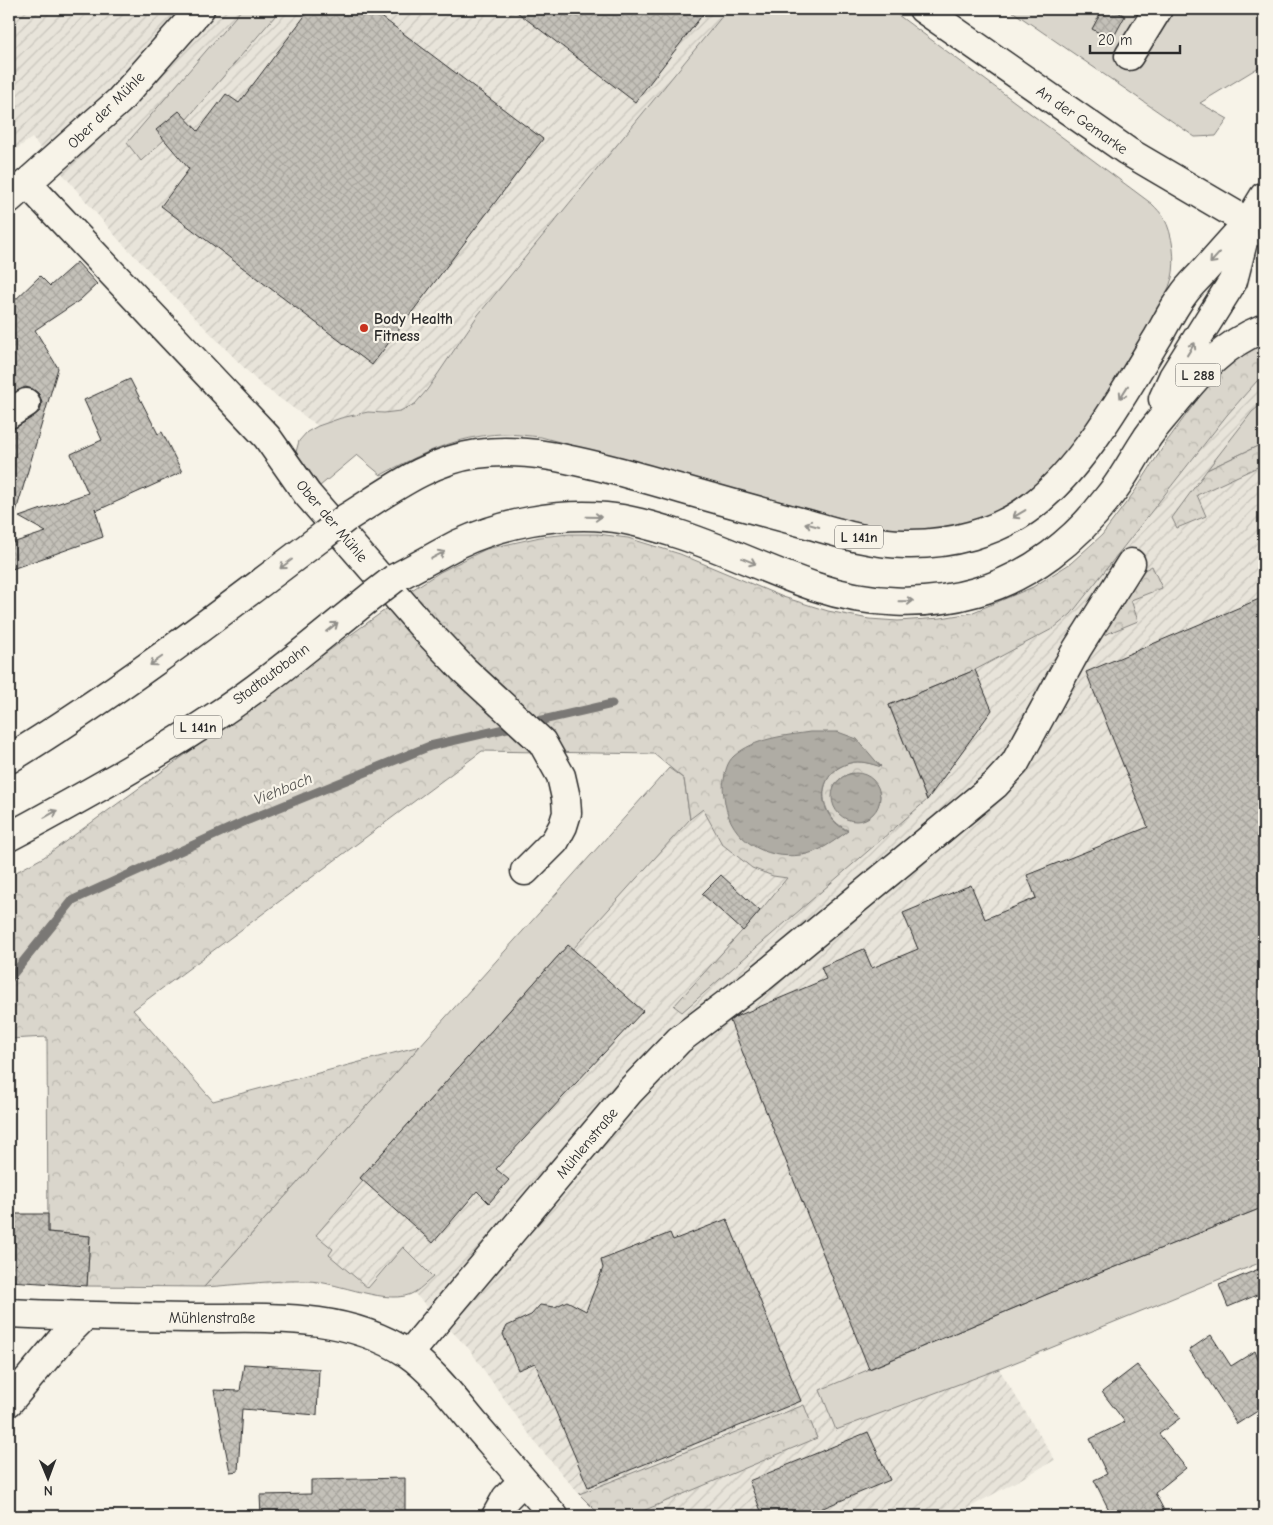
<svg xmlns="http://www.w3.org/2000/svg" width="1273" height="1525" font-family="'Comic Neue',sans-serif">
<style>
.industrial{fill:url(#industrial-furrows)}
.green{fill:#dad6cc;stroke:#82807c}
.forest{fill:url(#forest-crowns);stroke:#82807c;fill-rule:evenodd}
.water{fill:url(#water-ripples);stroke:#7a7874}
.lines{fill:none;stroke-linecap:round;stroke-linejoin:round}
.stream{stroke:#7a7874;stroke-width:9}
.building{fill:url(#building-cross-hatch);stroke:#2b2b2b}
.minor-casing{stroke:#2b2b2b;stroke-width:31}
.major-casing{stroke:#2b2b2b;stroke-width:31}
.highway-casing{stroke:#2b2b2b;stroke-width:31}
.minor{stroke:#f7f3e8;stroke-width:28}
.major{stroke:#f7f3e8;stroke-width:28}
.highway{stroke:#f7f3e8;stroke-width:28}
.highway-bridge-casing{stroke:#2b2b2b;stroke-width:31;stroke-linecap:butt}
.highway-bridge{stroke:#f7f3e8;stroke-width:28}
.oneway{stroke:#918f8a}
.poi-dot{fill:#c8321e;stroke:#f7f3e8;stroke-width:2}
.labels{text-anchor:middle;dominant-baseline:central;stroke-width:4.5;stroke-linejoin:round;paint-order:stroke}
.shield{fill:#f7f3e8;stroke:#686764;stroke-width:1}
.shield-label{font-size:14px;font-weight:bold;fill:#2b2b2b}
.street-label{font-size:15px;fill:#2b2b2b;stroke:#f7f3e8}
.poi-label{font-size:15px;font-weight:bold;fill:#2b2b2b;stroke:#f7f3e8;text-anchor:start}
.water-label{font-size:16px;font-style:italic;fill:#53524f;stroke:#f7f3e8}
</style>
<defs>
<pattern id="industrial-furrows" width="10" height="10" patternUnits="userSpaceOnUse" patternTransform="scale(1.25)"><rect width="10" height="10" fill="#e8e4da"/><path d="M-1 1l2-2M0 10L10 0M9 11l2-2" fill="none" stroke="#c7c4bb"/></pattern>
<pattern id="forest-crowns" width="20" height="18" patternUnits="userSpaceOnUse" patternTransform="scale(1.25)"><rect width="20" height="18" fill="#dad6cc"/><path d="M2 6a3 3 0 1 1 6 0M12 15a3 3 0 1 1 6 0" fill="none" stroke="#bbb8af"/></pattern>
<pattern id="water-ripples" width="26" height="14" patternUnits="userSpaceOnUse" patternTransform="scale(1.25)"><rect width="26" height="14" fill="#afaca4"/><path d="M2 4q2-2 4 0t4 0M15 11q2-2 4 0t4 0" fill="none" stroke="#8f8c86"/></pattern>
<pattern id="building-cross-hatch" width="8" height="8" patternUnits="userSpaceOnUse" patternTransform="scale(1.25)"><rect width="8" height="8" fill="#c4c1b9"/><path d="M0 0l8 8M0 8l8-8" fill="none" stroke="#a9a69f"/></pattern>
</defs>
<rect width="100%" height="100%" fill="#f7f3e8"/>
<filter id="ink" filterUnits="userSpaceOnUse"><feTurbulence type="fractalNoise" baseFrequency=".02" numOctaves="2"/><feDisplacementMap in="SourceGraphic" scale="10" xChannelSelector="R" yChannelSelector="G"/><feConvolveMatrix kernelMatrix="1 2 1 2 8 2 1 2 1" color-interpolation-filters="sRGB"/></filter>
<g filter="url(#ink)">
<g class="industrial">
<polygon points="9,9 728,9 478,315 427,390 415,404 401,411 384,413 368,412 341,418 318,426 260,384 119,240 32,138 9,154"/>
<polygon points="1264,377 1264,1261 999,1369 1055,1460 954,1516 601,1516 579,1494 534,1441 469,1349 414,1293 403,1296 390,1297 371,1295 346,1287 308,1281 204,1287 719,714 1054,628 1071,614 1227,415 1257,381"/>
</g>
<g class="green">
<polygon points="242,9 281,9 187,119 141,161 127,143"/>
<path d="M728 9H890L1152 204C1156 208 1161 213 1164 218 1173 234 1176 261 1172 278 1166 301 1146 327 1134 348 1092 417 1057 485 980 519 945 535 900 532 864 524L541 437C529 436 515 434 502 434 456 436 421 454 381 475L357 455 320 486 296 452 299 441 307 432 318 426 341 418 368 412 384 413 400 411 415 404 427 390 478 315Z"/>
<polygon points="1009,9 1264,9 1264,64 1200,103 1228,119 1216,136 1195,137"/>
<polygon points="1264,402 1264,443 1207,470 1252,412"/>
<path d="M669 768 684 779 690 819 573 949 568 945 360 1178 363 1181 316 1235 333 1249 329 1255 368 1288 403 1247 433 1277C427 1282 421 1288 415 1292 390 1308 337 1281 307 1281 273 1280 238 1285 204 1287Z"/>
<polygon points="1264,1207 1264,1261 999,1369 836,1430 820,1390 1055,1291"/>
</g>
<g class="forest">
<path d="M1264 344V377L1257 381 1227 415 1071 614 1054 628 975 670 889 705 927 800 682 1012 674 1006 760 911 787 878 773 876 752 868 722 844 703 809 690 819 684 779 654 754 482 751 133 1010 213 1101 420 1046 204 1287 87 1286 90 1236 48 1232 47 1037 9 1039V876L44 857 385 610 407 593 440 572 486 549 540 537 569 534H598L628 538 680 554 783 597 828 611 869 619 898 621 941 618 971 613 1033 587 1071 563 1102 535 1135 491 1167 441 1216 374 1244 352ZM838 732 881 766C871 764 860 760 850 763 814 772 817 817 848 830 834 842 820 849 803 855ZM852 773 880 795 879 803 876 810 833 787C838 779 843 776 852 773Z"/>
<polygon points="1264,443 1264,464 1197,495 1206,516 1177,528 1172,518 1207,470"/>
<polygon points="1152,566 1162,588 1131,600 1138,621 1104,635 1099,628 1133,576"/>
<polygon points="804,1405 817,1438 631,1516 601,1516 579,1494"/>
</g>
<g class="water">
<path d="M810 732H838L857 739 881 767C872 764 860 760 850 763 815 772 815 816 848 831 834 841 819 853 801 855 765 860 731 840 725 803 724 795 722 788 724 780 725 772 727 762 734 756 755 738 784 736 810 732Z"/>
<circle cx="856" cy="797" r="24"/>
</g>
<g class="lines">
<polyline class="stream" points="9,979 73,900 248,820 430,746 612,704"/>
</g>
<g class="building">
<polygon points="310,9 371,9 543,139 372,365 161,206 189,169 156,130 179,111 198,131 226,94 239,103"/>
<polygon points="513,9 707,9 635,102"/>
<polygon points="1103,9 1112,9 1125,16 1112,40 1092,29"/>
<polygon points="77,262 97,284 80,300 35,330 58,368 15,515 9,514 9,429 17,427 34,416 40,411 42,403 39,394 33,389 25,387 9,396 9,306 40,276 50,286"/>
<polygon points="130,379 158,434 162,432 182,472 96,511 95,508 103,537 9,570 9,544 46,532 19,517 88,493 71,454 102,440 84,400"/>
<polygon points="1264,597 1264,1207 1055,1291 869,1369 730,1021 735,1017 826,979 821,967 864,949 872,968 918,949 903,913 971,885 985,919 1036,898 1027,875 1148,827 1086,672"/>
<polygon points="975,670 992,710 927,800 889,705"/>
<polygon points="721,875 760,911 743,931 702,894"/>
<polygon points="568,945 643,1011 496,1169 509,1180 489,1203 477,1191 433,1243 360,1178"/>
<polygon points="9,1214 48,1214 48,1232 90,1236 87,1286 9,1281"/>
<polygon points="727,1219 801,1401 588,1487 535,1363 518,1370 503,1334 507,1326 531,1315 540,1305 555,1307 567,1301 586,1311 603,1268 601,1260 670,1233 673,1240"/>
<polygon points="1264,1267 1264,1292 1228,1307 1219,1285"/>
<polygon points="1211,1335 1231,1366 1255,1351 1264,1372 1264,1407 1237,1424 1189,1350"/>
<polygon points="244,1364 319,1369 317,1415 242,1409 238,1471 230,1472 214,1390 240,1391"/>
<polygon points="1137,1365 1180,1418 1159,1434 1186,1468 1155,1493 1167,1516 1112,1516 1094,1480 1107,1474 1090,1439 1125,1422 1102,1392"/>
<polygon points="868,1432 890,1480 804,1516 763,1516 749,1481"/>
<polygon points="405,1478 405,1516 261,1516 260,1495 311,1494 311,1480"/>
</g>
<g class="lines">
<g class="minor-casing">
<g id="minor">
<polyline points="923,9 1127,151 1248,222 1264,196"/>
<polyline points="1129,56 1158,9"/>
<polyline points="27,183 267,437 307,494 423,627 463,669 542,742 561,776 566,798 567,813 563,826 555,841 525,871"/>
<polyline points="9,199 119,101 200,9"/>
<polyline points="9,414 26,403"/>
<path d="M9 1313C68 1316 127 1317 187 1318 262 1319 341 1310 407 1353 433 1371 453 1398 473 1422 500 1453 527 1485 554 1516"/>
<polyline points="409,1354 629,1092 679,1040 761,978 995,785 1015,763 1077,649 1131,563"/>
<polyline points="9,1402 62,1339 84,1317"/>
<polyline points="496,1516 506,1498 523,1481"/>
</g>
</g>
<g class="major-casing">
<polyline id="major" points="1248,222 1264,233"/>
</g>
<g class="highway-casing">
<g id="highway">
<polyline points="1163,399 1173,377 1233,281 1247,226"/>
<path d="M346 518C388 492 427 461 477 454 526 447 574 460 621 472 682 489 743 507 804 523 836 532 871 544 905 544 949 545 997 533 1032 506 1084 466 1124 393 1158 337 1166 323 1173 308 1183 295 1189 286 1197 279 1204 271 1219 254 1233 238 1248 222"/>
<path d="M395 578C416 567 437 555 458 544 503 523 556 513 606 517 629 519 652 526 675 533 723 548 768 571 816 587 867 604 924 607 976 592 1030 577 1076 540 1109 496 1123 479 1133 459 1145 441 1153 428 1164 417 1173 405 1201 371 1222 345 1264 328"/>
<path d="M9 759C119 692 221 613 324 535"/>
<path d="M9 837C79 799 150 760 216 716 271 680 321 636 373 595"/>
</g>
</g>
<use href="#minor" class="minor"/>
<use href="#major" class="major"/>
<use href="#highway" class="highway"/>
<g class="highway-bridge-casing">
<g id="highway-bridge">
<polyline points="324,535 346,518"/>
<polyline points="373,595 395,578"/>
</g>
</g>
<use href="#highway-bridge" class="highway-bridge"/>
</g>
<defs><path id="oneway-shaft" d="M-6 0H5M1.5-3L5.5 0L1.5 3" fill="none" stroke-width="1.6" stroke-linecap="round" stroke-linejoin="round" transform="scale(1.25)"/></defs>
<g class="oneway">
<use href="#oneway-shaft" transform="translate(1215 258) rotate(132)"/>
<use href="#oneway-shaft" transform="translate(1191 349) rotate(-58)"/>
<use href="#oneway-shaft" transform="translate(1124 392) rotate(122)"/>
<use href="#oneway-shaft" transform="translate(1019 514) rotate(149)"/>
<use href="#oneway-shaft" transform="translate(594 517) rotate(1)"/>
<use href="#oneway-shaft" transform="translate(812 525) rotate(-165)"/>
<use href="#oneway-shaft" transform="translate(438 555) rotate(-28)"/>
<use href="#oneway-shaft" transform="translate(749 561) rotate(23)"/>
<use href="#oneway-shaft" transform="translate(286 564) rotate(143)"/>
<use href="#oneway-shaft" transform="translate(906 601) rotate(-1)"/>
<use href="#oneway-shaft" transform="translate(332 627) rotate(-38)"/>
<use href="#oneway-shaft" transform="translate(156 661) rotate(145)"/>
<use href="#oneway-shaft" transform="translate(51 814) rotate(-29)"/>
</g>
</g>
<circle class="poi-dot" cx="364" cy="328" r="5"/>
<g class="labels">
<g class="shield">
<rect x="1175.5" y="363.5" width="45" height="23" rx="4"/>
<rect x="835" y="525.5" width="48" height="23" rx="4"/>
<rect x="174" y="715.5" width="48" height="23" rx="4"/>
</g>
<g class="shield-label">
<text x="1198" y="375">L 288</text>
<text x="859" y="537">L 141n</text>
<text x="198" y="727">L 141n</text>
</g>
<g class="street-label">
<text transform="translate(106 110) rotate(-45)">Ober der Mühle</text>
<text transform="translate(1082 120) rotate(35)">An der Gemarke</text>
<text transform="translate(332 521) rotate(50)">Ober der Mühle</text>
<text transform="translate(271 674) rotate(-37)">Stadtautobahn</text>
<text transform="translate(587 1143) rotate(-50)">Mühlenstraße</text>
<text x="212" y="1318">Mühlenstraße</text>
</g>
<g class="poi-label">
<text x="374" y="319">Body Health<tspan x="374" dy="17">Fitness</tspan></text>
</g>
<g class="water-label">
<text transform="translate(283 789) rotate(-22)">Viehbach</text>
</g>
</g>
<rect width="1273" height="1525" fill="none" stroke="#f7f3e8" stroke-width="30"/>
<rect x="15" y="15" width="1243" height="1495" fill="none" stroke="#2b2b2b" stroke-width="2" filter="url(#ink)"/>
<g transform="translate(48 1478) rotate(179)" stroke="#f7f3e8" stroke-width="4" paint-order="stroke">
<path d="M0-4L9 19L0 12L-9 19Z" fill="#2b2b2b"/>
<text y="-8" font-size="14" font-weight="bold" text-anchor="middle" fill="#2b2b2b">N</text>
</g>
<path d="M1090 45v8h90v-8" fill="none" stroke="#2b2b2b" stroke-width="2.5"/>
<text x="1098" y="45" font-size="15" fill="#2b2b2b" stroke="#f7f3e8" stroke-width="4" paint-order="stroke">20 m</text>
</svg>
